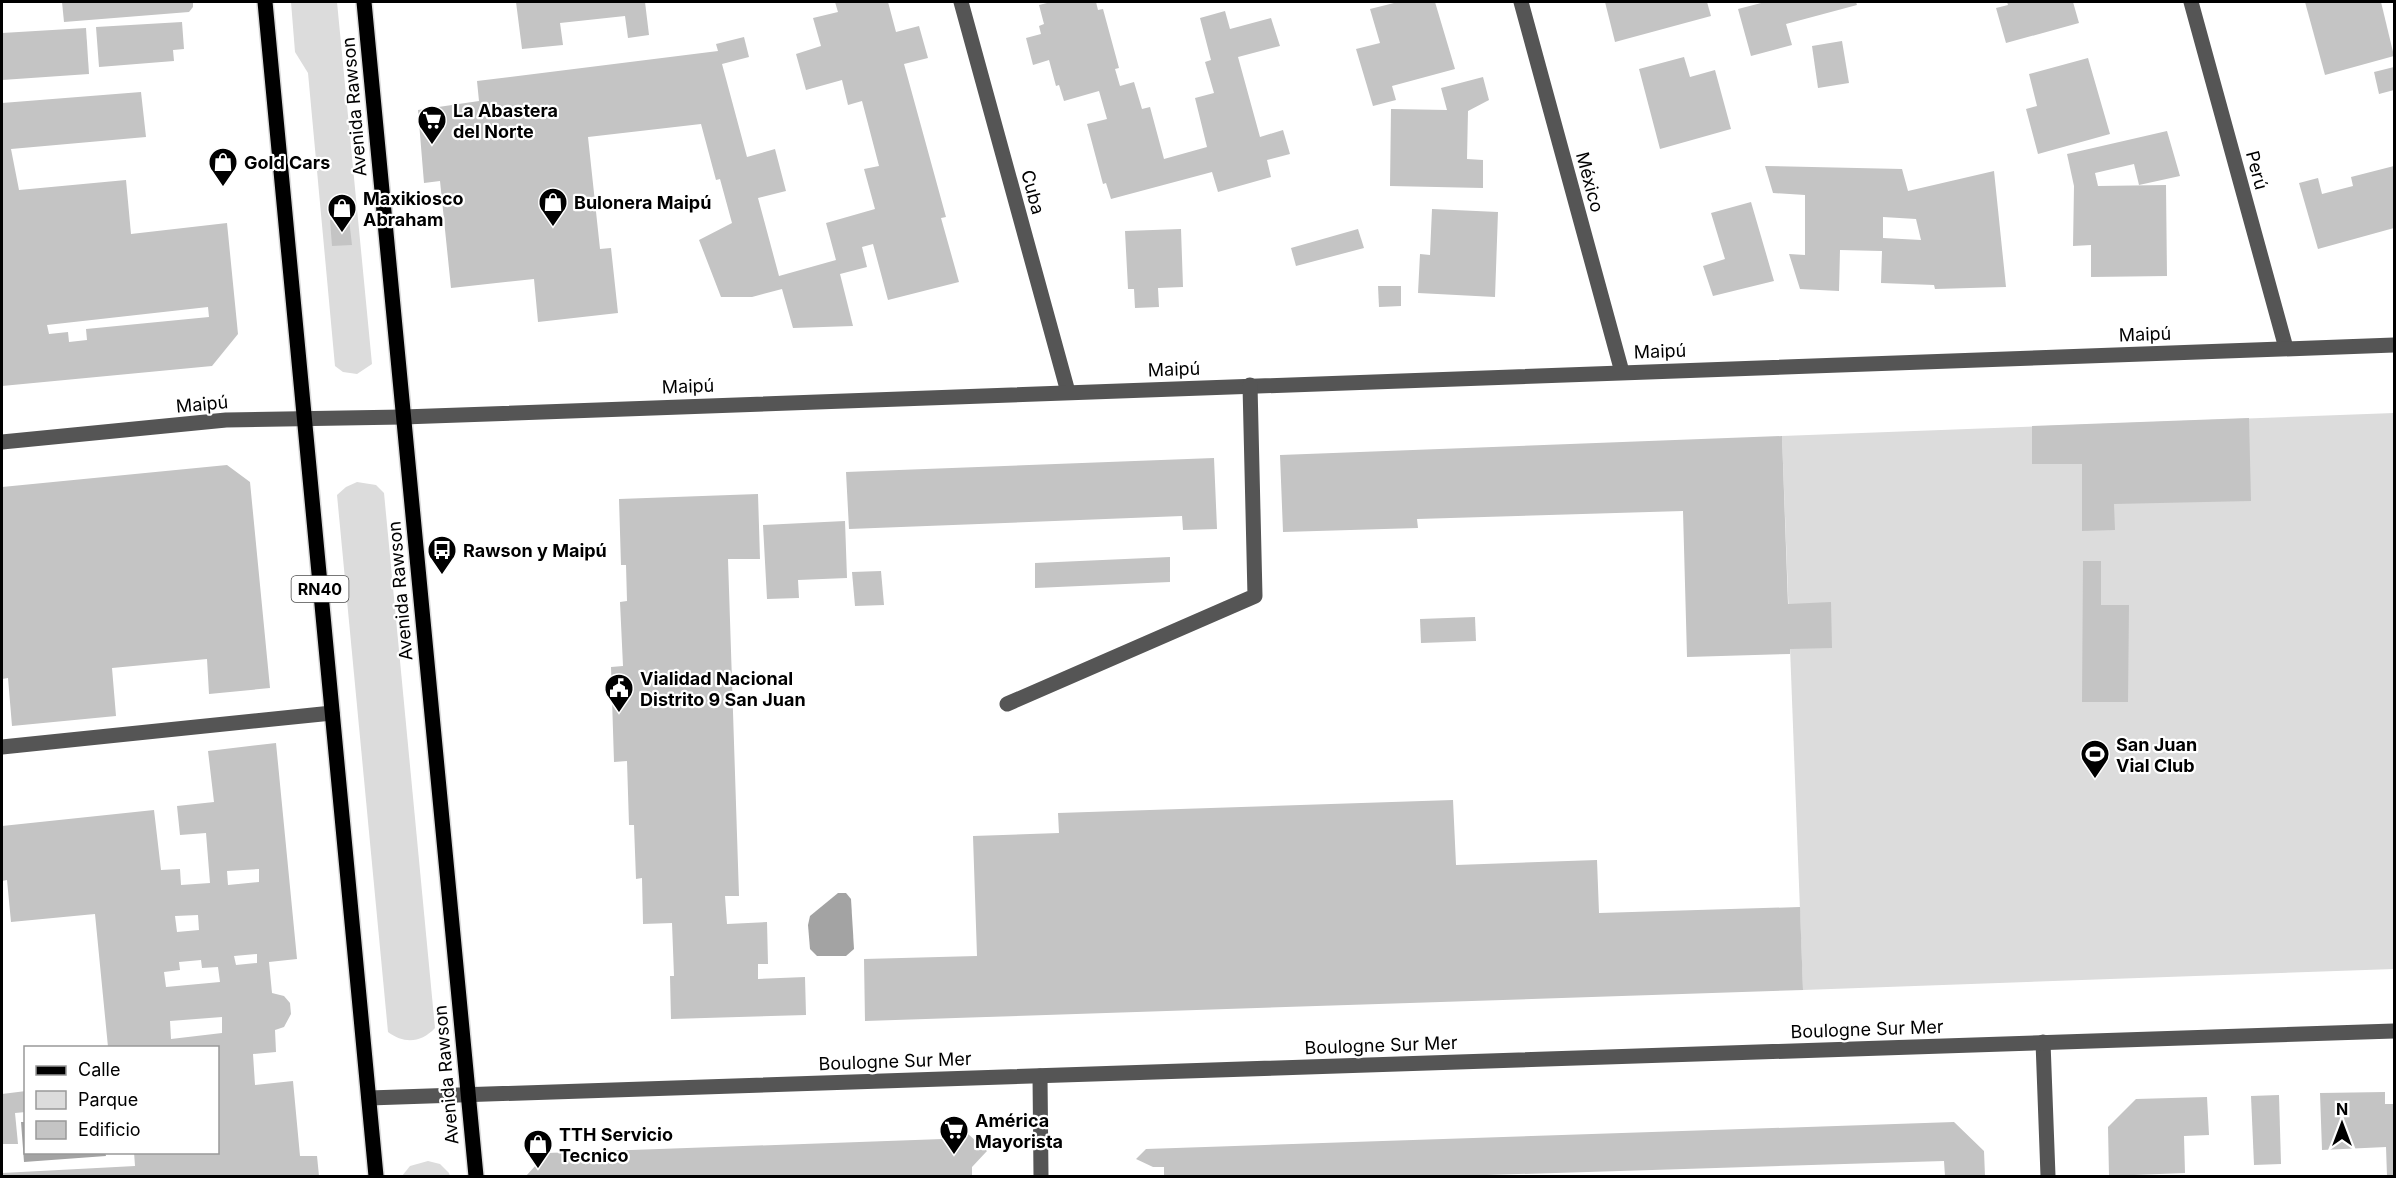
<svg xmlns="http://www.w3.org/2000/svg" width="2396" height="1178" font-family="Inter,sans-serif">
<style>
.green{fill:#dcdcdc}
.water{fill:#a3a3a3}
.building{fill:#c4c4c4;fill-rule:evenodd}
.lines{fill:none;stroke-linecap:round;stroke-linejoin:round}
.major-casing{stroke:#dbdbdb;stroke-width:18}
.minor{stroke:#555;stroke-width:15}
.major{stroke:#000;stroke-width:15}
.labels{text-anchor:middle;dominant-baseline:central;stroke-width:4.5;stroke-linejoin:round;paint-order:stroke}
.shield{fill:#fff;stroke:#4c4c4c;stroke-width:1.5}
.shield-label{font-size:16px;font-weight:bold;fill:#000}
.street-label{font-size:18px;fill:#000;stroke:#fff}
.poi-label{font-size:18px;font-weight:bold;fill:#000;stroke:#fff;text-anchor:start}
</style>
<rect width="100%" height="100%" fill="#fff"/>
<g class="green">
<polygon points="291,2 337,2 372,364 357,374 343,372 335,366 308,73 295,52"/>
<polygon points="2394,413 2394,969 1803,990 1782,436"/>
<path d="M357 482 376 485 384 493 435 1028C421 1043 404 1044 388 1032L337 495 346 487Z"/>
<polygon points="428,1161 440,1164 449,1173 450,1176 402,1176 410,1166"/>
</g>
<g class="water">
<polygon points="838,893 846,893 851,899 854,949 846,956 817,956 810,949 808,925 810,916"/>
<polygon points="21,1122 25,1122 26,1152 105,1152 106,1156 24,1162"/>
</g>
<g class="building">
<polygon points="62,2 193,2 193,7 189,12 64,22"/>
<polygon points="516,2 645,2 649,35 628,38 625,16 560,23 563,45 522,49"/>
<polygon points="835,2 888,2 896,32 919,26 928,58 904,64 946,217 941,218 959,282 888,300 873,244 862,247 867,267 840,274 853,326 793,328 782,289 752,297 721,297 699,240 732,223 720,179 716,180 701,124 588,137 600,249 611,248 618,313 538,322 534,279 451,288 440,181 424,183 418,110 479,101 477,81 718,51 716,44 744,37 749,57 722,64 747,157 775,149 786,191 758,198 779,276 836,260 826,223 875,209 864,169 879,166 862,101 848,105 842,80 806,90 796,54 821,46 813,18 838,12"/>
<polygon points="1051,2 1096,2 1098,10 1103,9 1119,68 1115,69 1120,86 1134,82 1142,109 1150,107 1164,159 1207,147 1195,98 1214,93 1205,62 1211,60 1200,18 1225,11 1230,29 1271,18 1280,46 1238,57 1260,137 1283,130 1290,154 1267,160 1271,177 1218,192 1212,172 1111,199 1106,183 1103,184 1087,124 1107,119 1099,91 1064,101 1059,85 1056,86 1049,60 1033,65 1026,38 1041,34 1039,26 1044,24 1039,5"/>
<polygon points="1398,2 1435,2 1455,69 1392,86 1396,100 1373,106 1356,49 1380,43 1370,9"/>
<polygon points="1605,2 1707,2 1711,16 1615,42"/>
<polygon points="1765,2 1856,2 1857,5 1786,24 1792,45 1751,56 1738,9"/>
<polygon points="2007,2 2073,2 2079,23 2006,43 1996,8 2008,5"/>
<polygon points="2305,2 2381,2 2394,56 2325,75"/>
<polygon points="182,22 184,49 173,50 174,61 99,67 96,27"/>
<polygon points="86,28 89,74 2,80 2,33"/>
<polygon points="1842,41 1849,83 1818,88 1812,46"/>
<polygon points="1684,57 1690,77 1715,70 1731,129 1660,149 1639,69"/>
<polygon points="2088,58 2110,134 2038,154 2026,109 2037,106 2029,74"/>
<polygon points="2394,67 2394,90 2379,94 2374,72"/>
<polygon points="1483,77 1489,100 1468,111 1467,159 1483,160 1483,188 1390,186 1391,109 1447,110 1441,88"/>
<path d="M141 92 146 137 11 149 19 190 126 180 131 234 227 223 238 334 212 366 2 386V103ZM208 307 209 317 86 329 87 340 69 342 68 332 49 334 47 325Z"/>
<polygon points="2167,131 2180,176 2139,185 2134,164 2095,173 2098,186 2166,185 2167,276 2091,277 2091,245 2073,246 2074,186 2067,154"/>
<path d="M1765 166 1902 169 1908 191 1994 171 2006 287 1935 289 1934 285 1881 283 1882 251 1840 250 1839 291 1800 289 1789 254 1805 255V195L1773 193ZM1883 217 1916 219 1921 240 1883 238Z"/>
<polygon points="2394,166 2394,228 2318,249 2299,183 2318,178 2322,194 2353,186 2351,177"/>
<polygon points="1751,202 1774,281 1713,296 1703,266 1725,259 1711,213"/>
<polygon points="1432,209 1498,212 1495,297 1418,293 1420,254 1430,255"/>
<polygon points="349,219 352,245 332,246 330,220"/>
<polygon points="1181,229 1183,287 1158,288 1159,307 1135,308 1134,289 1128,289 1125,231"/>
<polygon points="1358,229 1364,248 1296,266 1291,248"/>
<polygon points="1378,286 1401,286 1401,306 1379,307"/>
<polygon points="2249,418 2251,501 2114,504 2115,530 2082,531 2082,464 2032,464 2032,426"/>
<polygon points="1782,436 1788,604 1831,602 1832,648 1790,649 1790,654 1687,657 1683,511 1417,519 1418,528 1283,532 1280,455"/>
<polygon points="1214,458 1217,529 1183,530 1182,516 849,529 846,472"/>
<polygon points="227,465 250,482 270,688 209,694 207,659 112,668 116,716 12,726 8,678 2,679 2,487"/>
<polygon points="758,494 760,559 728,559 739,896 725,896 727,924 767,922 768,964 758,964 758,979 805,977 806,1015 671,1019 670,976 674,976 672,923 643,924 642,878 636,879 634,825 629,825 627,761 614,762 611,667 623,666 620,602 627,601 626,565 621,565 619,499"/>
<polygon points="845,521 847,578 798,580 799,598 767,599 763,525"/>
<polygon points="1170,557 1170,582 1035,588 1035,563"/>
<polygon points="2083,561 2101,561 2101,605 2129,605 2128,702 2082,702"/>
<polygon points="881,571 884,605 855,606 852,572"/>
<polygon points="1475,617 1476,641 1421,643 1420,619"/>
<path d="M276 743 297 959 269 962 272 993 284 996 290 1003 291 1014 284 1027 275 1030 276 1052 253 1054 255 1085 293 1081 300 1156H317L319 1176H2V1173L135 1166 134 1152H218V1047H108L95 914 11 922 7 880 2 881V826L154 810 161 870 180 869 181 885 210 883 206 833 180 835 177 806 214 802 208 751ZM259 869V882L228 885 227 871ZM198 915 199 930 177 932 175 916ZM257 954V963L236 965 234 956ZM201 960 202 968 218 967 220 982 166 987 164 972 180 970 179 962ZM222 1017V1033L171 1039 170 1021Z"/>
<polygon points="1453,800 1456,865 1597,860 1599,913 1800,907 1803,990 865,1021 864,959 977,956 973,836 1059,833 1058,813"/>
<polygon points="26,1091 26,1112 15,1113 18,1144 2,1144 2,1094"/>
<polygon points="2385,1092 2385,1104 2394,1104 2394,1176 2387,1176 2386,1147 2322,1150 2320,1093"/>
<polygon points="2279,1095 2281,1164 2254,1165 2251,1096"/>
<polygon points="2207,1097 2209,1135 2184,1136 2185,1173 2109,1176 2108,1127 2136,1099"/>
<polygon points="1954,1122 1984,1151 1985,1176 1945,1176 1944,1161 1455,1176 1164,1176 1164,1167 1153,1167 1136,1159 1146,1149"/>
<polygon points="957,1124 987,1151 972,1167 972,1176 526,1176 547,1153 943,1139"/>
</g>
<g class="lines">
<g class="major-casing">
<g id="major">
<polyline points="265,2 376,1176"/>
<polyline points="364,2 476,1176"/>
</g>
</g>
<g class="minor">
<polyline points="961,2 1068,392"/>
<polyline points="1521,2 1622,372"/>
<polyline points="2191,2 2286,348"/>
<polyline points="2,442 226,420 403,417 2394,345"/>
<polyline points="1007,704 1255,596 1250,385"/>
<polyline points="2,747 332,713"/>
<polyline points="2043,1042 2048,1176"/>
<polyline points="1040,1076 1041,1176"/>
<polyline points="369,1098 2394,1031"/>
</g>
<use href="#major" class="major"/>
</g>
<defs>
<g id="supermarket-pin" transform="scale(1.5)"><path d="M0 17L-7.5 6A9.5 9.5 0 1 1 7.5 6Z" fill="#000" stroke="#fff"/><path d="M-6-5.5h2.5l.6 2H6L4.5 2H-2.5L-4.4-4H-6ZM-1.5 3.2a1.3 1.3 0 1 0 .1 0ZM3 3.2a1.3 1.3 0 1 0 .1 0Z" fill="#fff"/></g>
<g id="shop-pin" transform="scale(1.5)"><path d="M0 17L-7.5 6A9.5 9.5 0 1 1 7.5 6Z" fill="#000" stroke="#fff"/><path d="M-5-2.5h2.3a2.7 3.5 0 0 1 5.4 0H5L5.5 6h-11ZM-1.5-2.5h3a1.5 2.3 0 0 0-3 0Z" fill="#fff"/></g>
<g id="bus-pin" transform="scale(1.5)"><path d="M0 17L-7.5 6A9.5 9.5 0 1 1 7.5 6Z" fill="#000" stroke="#fff"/><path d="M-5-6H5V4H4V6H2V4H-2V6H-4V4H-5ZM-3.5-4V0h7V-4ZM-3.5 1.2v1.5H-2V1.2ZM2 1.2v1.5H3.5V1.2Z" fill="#fff"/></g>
<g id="civic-pin" transform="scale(1.5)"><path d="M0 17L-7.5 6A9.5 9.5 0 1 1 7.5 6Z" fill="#000" stroke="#fff"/><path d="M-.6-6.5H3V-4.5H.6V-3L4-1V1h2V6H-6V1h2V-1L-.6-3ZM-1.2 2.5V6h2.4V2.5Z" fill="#fff"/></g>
<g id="stadium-pin" transform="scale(1.5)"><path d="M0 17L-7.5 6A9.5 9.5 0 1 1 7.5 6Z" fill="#000" stroke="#fff"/><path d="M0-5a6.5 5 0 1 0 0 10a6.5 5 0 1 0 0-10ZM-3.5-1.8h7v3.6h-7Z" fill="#fff"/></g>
</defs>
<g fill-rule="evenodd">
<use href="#supermarket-pin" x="432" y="120"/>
<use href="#shop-pin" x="223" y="162"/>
<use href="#shop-pin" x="553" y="202"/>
<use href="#shop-pin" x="342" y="208"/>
<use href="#bus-pin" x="442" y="550"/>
<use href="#civic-pin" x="619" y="688"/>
<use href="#stadium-pin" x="2095" y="754"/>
<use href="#supermarket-pin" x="954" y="1130"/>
<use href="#shop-pin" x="538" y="1144"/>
</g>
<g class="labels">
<rect class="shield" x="291.5" y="576" width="57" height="26" rx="4.5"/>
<g class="shield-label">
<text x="320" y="589">RN40</text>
</g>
<g class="street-label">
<text transform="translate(354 107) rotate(-95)">Avenida Rawson</text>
<text transform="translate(2257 170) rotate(75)">Perú</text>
<text transform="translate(1590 182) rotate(75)">México</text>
<text transform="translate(1033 192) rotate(75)">Cuba</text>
<text transform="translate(2145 334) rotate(-2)">Maipú</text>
<text transform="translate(1660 351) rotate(-2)">Maipú</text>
<text transform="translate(1174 369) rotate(-2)">Maipú</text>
<text transform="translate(688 386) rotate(-2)">Maipú</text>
<text transform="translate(202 404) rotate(-5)">Maipú</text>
<text transform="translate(400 591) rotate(-95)">Avenida Rawson</text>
<text transform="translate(1867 1029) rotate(-2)">Boulogne Sur Mer</text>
<text transform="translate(1381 1045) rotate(-2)">Boulogne Sur Mer</text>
<text transform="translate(895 1061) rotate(-2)">Boulogne Sur Mer</text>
<text transform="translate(446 1075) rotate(-95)">Avenida Rawson</text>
</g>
<g class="poi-label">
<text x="453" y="110">La Abastera<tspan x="453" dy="21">del Norte</tspan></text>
<text x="244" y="162">Gold Cars</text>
<text x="363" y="198">Maxikiosco<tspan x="363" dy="21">Abraham</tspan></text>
<text x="574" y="202">Bulonera Maipú</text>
<text x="463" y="550">Rawson y Maipú</text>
<text x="640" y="678">Vialidad Nacional<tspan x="640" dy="21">Distrito 9 San Juan</tspan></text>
<text x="2116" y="744">San Juan<tspan x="2116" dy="21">Vial Club</tspan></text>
<text x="975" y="1120">América<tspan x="975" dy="21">Mayorista</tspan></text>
<text x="559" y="1134">TTH Servicio<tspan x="559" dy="21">Tecnico</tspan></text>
</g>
</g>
<rect width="2396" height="1178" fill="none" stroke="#000000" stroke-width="6"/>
<rect x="24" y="1046" width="195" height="108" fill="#ffffff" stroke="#999999" stroke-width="1.5"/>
<rect x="36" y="1066" width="30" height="9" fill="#000000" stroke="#999999" stroke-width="1.5"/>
<text x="78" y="1076" font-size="18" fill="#000000">Calle</text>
<rect x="36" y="1091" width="30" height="18" fill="#dcdcdc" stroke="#999999" stroke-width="1.5"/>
<text x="78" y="1106" font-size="18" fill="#000000">Parque</text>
<rect x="36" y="1121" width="30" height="18" fill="#c4c4c4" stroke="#999999" stroke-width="1.5"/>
<text x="78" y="1136" font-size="18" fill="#000000">Edificio</text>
<g transform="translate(2342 1124)" stroke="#ffffff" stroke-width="4.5" paint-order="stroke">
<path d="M0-4.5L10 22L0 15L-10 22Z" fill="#000000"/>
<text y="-9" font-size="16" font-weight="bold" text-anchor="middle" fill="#000000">N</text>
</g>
</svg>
